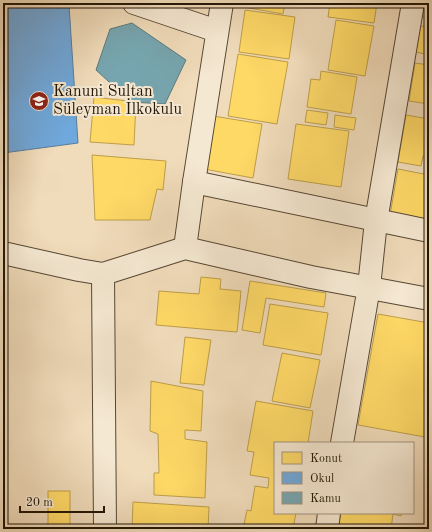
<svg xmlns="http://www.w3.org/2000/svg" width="432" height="532" font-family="'Old Standard TT',serif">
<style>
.homes{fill:#ffd966;stroke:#bd9e49}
.schools{fill:#6fa8dc;stroke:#587c9c}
.public{fill:#76a5af;stroke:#5d7a7c}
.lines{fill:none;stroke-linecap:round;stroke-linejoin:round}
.minor-casing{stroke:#564733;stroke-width:24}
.minor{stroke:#f5e8d2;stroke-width:22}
.labels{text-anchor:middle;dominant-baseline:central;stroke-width:4;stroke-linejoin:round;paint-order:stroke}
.poi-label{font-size:16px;fill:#231606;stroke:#f5e8d2;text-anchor:start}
</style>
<rect width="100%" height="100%" fill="#f0dbba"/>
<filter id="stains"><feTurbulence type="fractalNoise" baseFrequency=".005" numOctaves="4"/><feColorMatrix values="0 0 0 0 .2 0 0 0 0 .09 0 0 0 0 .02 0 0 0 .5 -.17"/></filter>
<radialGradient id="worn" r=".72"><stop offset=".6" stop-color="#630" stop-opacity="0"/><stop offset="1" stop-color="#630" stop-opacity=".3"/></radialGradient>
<g class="homes">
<polygon points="232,3 285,3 283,14 232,5"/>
<polygon points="330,3 377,3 374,23 328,17"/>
<polygon points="424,3 429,3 429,18 421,17"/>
<polygon points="245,10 295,17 289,59 239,52"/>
<polygon points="336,20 374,26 365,76 328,70"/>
<polygon points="420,26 429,27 429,55 416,52"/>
<polygon points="238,54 288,62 277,124 228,116"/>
<polygon points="415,63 429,65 429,104 409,101"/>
<polygon points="321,71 357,77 351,114 307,107 311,79 320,80"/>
<polygon points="94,97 136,102 134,145 90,142"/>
<polygon points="307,110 328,113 326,125 305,122"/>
<polygon points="335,115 356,118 354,130 334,127"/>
<polygon points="406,115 429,119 429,157 423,156 421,166 398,162"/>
<polygon points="213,116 262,124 253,178 204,169"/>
<polygon points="296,124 349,131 341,187 288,179"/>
<polygon points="92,155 166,161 163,190 157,189 150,220 95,220"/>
<polygon points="398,169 429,175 429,222 390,215"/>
<polygon points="201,277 221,279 220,289 241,291 237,332 156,325 159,291 199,294"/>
<polygon points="250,281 326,293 324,307 266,298 260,333 242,330"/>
<polygon points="270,304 328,313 321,355 263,345"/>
<polygon points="378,314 429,323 429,414 425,437 358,425"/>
<polygon points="185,337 211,340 204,385 180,383"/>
<polygon points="282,353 320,360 310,408 272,401"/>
<polygon points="151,381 203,391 201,431 185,430 185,439 207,442 205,498 154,495 154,473 159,473 158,434 150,431"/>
<polygon points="256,401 313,411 308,443 275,443 275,513 296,513 293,529 243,529 247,510 251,511 255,486 268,488 269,478 250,475 254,452 247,451"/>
<rect x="48" y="491" width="22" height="38"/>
<polygon points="133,502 209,507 208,529 132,529"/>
<polygon points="341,513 402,513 401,516 393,514 391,529 338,529"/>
</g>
<polygon class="schools" points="3,5 69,5 78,143 3,153"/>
<polygon class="public" points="132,23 186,60 165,104 131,102 96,70 110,29"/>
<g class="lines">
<g class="minor-casing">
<g id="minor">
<polyline points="134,3 217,31"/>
<polyline points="194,182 429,231"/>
<polyline points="185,248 194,182 222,3"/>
<polyline points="3,253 79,270 103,274 185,248 311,277 429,299"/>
<polyline points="103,274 105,529"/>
<polyline points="342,443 369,287 376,221 413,3"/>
<polyline points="327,529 329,513"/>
</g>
</g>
<use href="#minor" class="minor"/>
</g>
<defs>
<g id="school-disc" transform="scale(1)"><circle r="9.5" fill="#8f2418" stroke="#f5e8d2"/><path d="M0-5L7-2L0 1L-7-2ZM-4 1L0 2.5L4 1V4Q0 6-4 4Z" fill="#fff"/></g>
</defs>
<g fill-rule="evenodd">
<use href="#school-disc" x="39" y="101"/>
</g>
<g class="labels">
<g class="poi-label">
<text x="53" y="92">Kanuni Sultan<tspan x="53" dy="18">Süleyman İlkokulu</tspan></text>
</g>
</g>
<rect width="432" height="532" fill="none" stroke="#f0dbba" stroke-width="16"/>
<rect x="4" y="4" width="424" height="524" fill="none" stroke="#231606" stroke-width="2"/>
<rect x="8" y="8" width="416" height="516" fill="none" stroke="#231606"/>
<rect x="274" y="442" width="140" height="72" fill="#f5e8d2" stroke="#a19480"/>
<rect x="282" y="452" width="20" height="12" fill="#ffd966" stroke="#a19480"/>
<text x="310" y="462" font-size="12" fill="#231606">Konut</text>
<rect x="282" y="472" width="20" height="12" fill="#6fa8dc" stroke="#a19480"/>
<text x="310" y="482" font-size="12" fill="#231606">Okul</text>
<rect x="282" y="492" width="20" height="12" fill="#76a5af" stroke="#a19480"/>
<text x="310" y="502" font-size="12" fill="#231606">Kamu</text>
<path d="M20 506v6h84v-6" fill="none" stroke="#231606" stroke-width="2"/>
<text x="26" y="506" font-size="12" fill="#231606" stroke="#f5e8d2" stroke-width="3" paint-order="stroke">20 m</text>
<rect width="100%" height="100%" filter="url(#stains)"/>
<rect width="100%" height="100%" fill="url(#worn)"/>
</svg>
